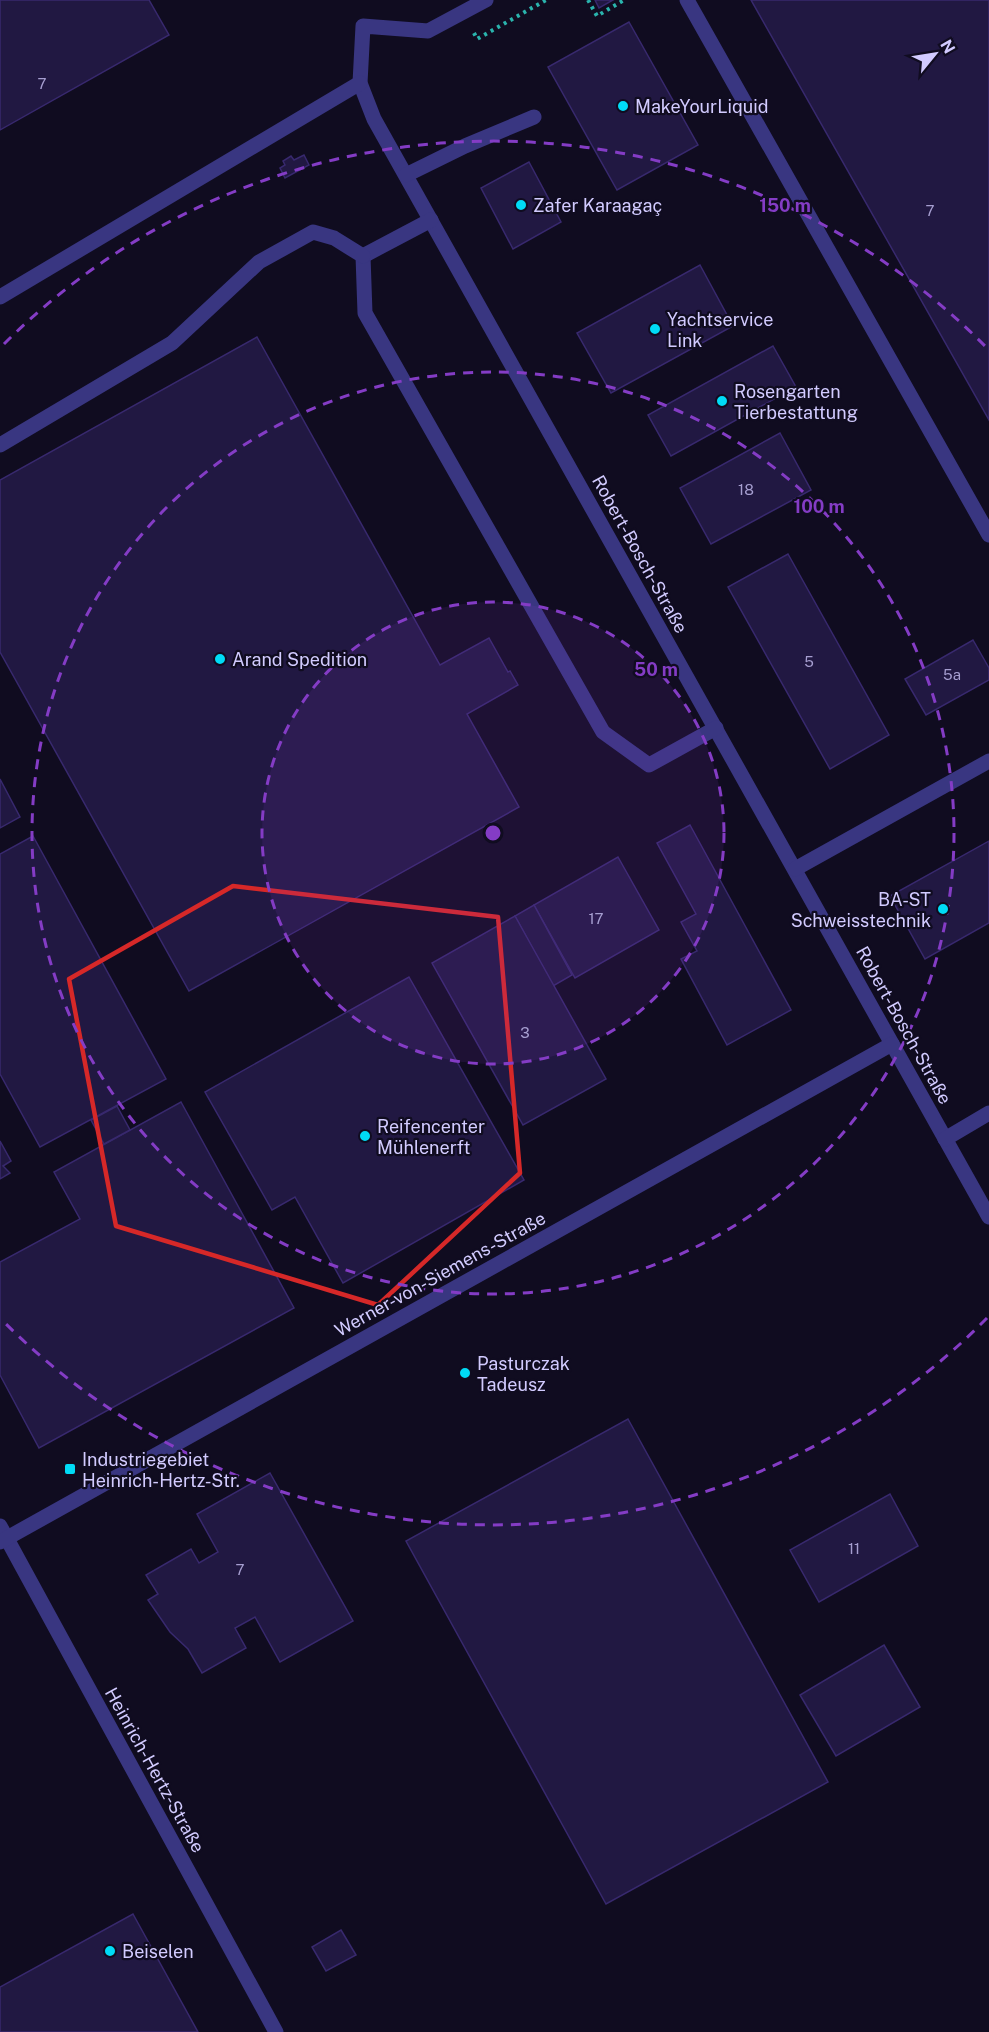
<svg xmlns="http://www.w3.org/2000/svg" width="989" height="2032" font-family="'Public Sans',sans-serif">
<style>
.building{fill:#211842;stroke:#38296e;stroke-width:1.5}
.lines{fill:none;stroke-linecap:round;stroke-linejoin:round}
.path{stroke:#2ab4ad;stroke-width:4;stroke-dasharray:3 4.5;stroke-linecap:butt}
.minor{stroke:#393681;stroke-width:15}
.marked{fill:none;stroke:#d62828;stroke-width:4.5;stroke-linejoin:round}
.ring{fill:none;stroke:#843cc5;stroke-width:3;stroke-dasharray:10 8}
.poi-dot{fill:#00dbf6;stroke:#100c20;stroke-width:2}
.labels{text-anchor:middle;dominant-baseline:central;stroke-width:4.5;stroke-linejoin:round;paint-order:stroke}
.number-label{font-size:15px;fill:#a69ed0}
.poi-label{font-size:18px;fill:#d2cbff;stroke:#100c20;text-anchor:start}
.street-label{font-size:18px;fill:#d2cbff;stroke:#100c20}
.centre{fill:#843cc5;stroke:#100c20;stroke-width:3}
.ring-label{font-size:18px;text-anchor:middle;font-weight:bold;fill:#843cc5;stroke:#100c20;stroke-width:4.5;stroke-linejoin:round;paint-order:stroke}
</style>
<rect width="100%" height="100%" fill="#100c20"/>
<g class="building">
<polygon points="0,0 149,0 169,35 0,130"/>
<polygon points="595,0 613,0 599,8"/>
<polygon points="751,0 989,0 989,420"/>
<polygon points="629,22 698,145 617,190 548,67"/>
<polygon points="304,155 309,165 285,178 280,168 285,165 283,161 291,156 294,160"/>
<polygon points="529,162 561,222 513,249 481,188"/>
<polygon points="700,265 733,326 611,393 577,333"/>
<polygon points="257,337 440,665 489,638 508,672 510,671 518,685 467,714 519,807 189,991 0,652 0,480"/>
<polygon points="773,346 796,387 671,456 648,415"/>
<polygon points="780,433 811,490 711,544 680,488"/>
<polygon points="788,554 889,735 830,769 728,587"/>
<polygon points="973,640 989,668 989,680 926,715 905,679"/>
<polygon points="0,779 20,817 0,828"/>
<polygon points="690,825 791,1010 727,1045 681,959 697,951 681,922 696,914 657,843"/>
<polygon points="33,836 166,1079 40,1147 0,1074 0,854"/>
<polygon points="989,841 989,923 925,959 890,896"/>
<polygon points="618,857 659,930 575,978 534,905"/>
<polygon points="534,905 572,975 553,986 515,916"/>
<polygon points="515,916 606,1079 523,1125 432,963"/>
<polygon points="409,977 524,1180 343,1283 295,1197 272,1210 205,1092"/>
<polygon points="181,1102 294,1308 39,1448 0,1375 0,1262 80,1219 54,1172"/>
<polygon points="117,1106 130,1130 104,1144 91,1120"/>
<polygon points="0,1141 11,1161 3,1166 10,1173 0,1179"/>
<polygon points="628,1419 828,1782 606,1904 406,1541"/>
<polygon points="270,1473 353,1621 280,1662 255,1617 235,1628 246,1648 202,1673 188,1649 170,1632 148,1600 158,1594 146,1575 191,1549 199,1563 218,1552 197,1514"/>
<polygon points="890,1494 918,1546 819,1602 790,1550"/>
<polygon points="884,1645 920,1707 836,1756 800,1695"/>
<polygon points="133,1914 198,2032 0,2032 0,1987"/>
<polygon points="341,1930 356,1955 326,1971 312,1947"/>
</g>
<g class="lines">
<g class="path">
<polyline points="588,0 597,16 624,0"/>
<polyline points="474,33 477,39 546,0"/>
</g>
<g class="minor">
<polyline points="486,0 428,31 363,26 360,83 374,119 989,1217"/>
<polyline points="687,0 989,535"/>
<polyline points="406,175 465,146 534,117"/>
<polyline points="363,256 365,313 603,732 649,765 716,728"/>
<polyline points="363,256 431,220"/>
<polyline points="0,297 360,83"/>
<polyline points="0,445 172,343 259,262 313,232 334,238 363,256"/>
<polyline points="795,869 989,761"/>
<polyline points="945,1139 989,1113"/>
<polyline points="0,1526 276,2032"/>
<polyline points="0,1542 892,1044"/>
</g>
</g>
<path class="marked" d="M233 886 498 917 520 1173 378 1305 116 1226 69 979Z"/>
<circle cx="493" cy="833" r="231" fill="#843cc5" fill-opacity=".12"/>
<g class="ring">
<circle cx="493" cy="833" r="231"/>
<circle cx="493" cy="833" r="461"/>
<path d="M987 1318A692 692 0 0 1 4 1322M4 344A692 692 0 0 1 987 348"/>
</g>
<g class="poi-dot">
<circle cx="623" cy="106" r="6"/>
<circle cx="521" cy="205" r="6"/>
<circle cx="655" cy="329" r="6"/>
<circle cx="722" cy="401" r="6"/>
<circle cx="220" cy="659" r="6"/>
<circle cx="943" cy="909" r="6"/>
<circle cx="365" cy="1136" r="6"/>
<circle cx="465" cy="1373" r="6"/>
<rect x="64" y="1463" width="12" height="12" rx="3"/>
<circle cx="110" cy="1951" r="6"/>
</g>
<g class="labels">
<g class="number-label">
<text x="42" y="83">7</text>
<text x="930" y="210">7</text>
<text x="746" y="489">18</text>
<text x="809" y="661">5</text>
<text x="952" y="674">5a</text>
<text x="596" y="918">17</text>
<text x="525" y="1032">3</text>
<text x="854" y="1548">11</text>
<text x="240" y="1569">7</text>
</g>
<g class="poi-label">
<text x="635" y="106">MakeYourLiquid</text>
<text x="533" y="205">Zafer Karaagaç</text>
<text x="667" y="319">Yachtservice<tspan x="667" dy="21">Link</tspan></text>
<text x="734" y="391">Rosengarten<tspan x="734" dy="21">Tierbestattung</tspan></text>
<text x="232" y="659">Arand Spedition</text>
<text x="931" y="899" text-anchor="end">BA-ST<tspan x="931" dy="21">Schweisstechnik</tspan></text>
<text x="377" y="1126">Reifencenter<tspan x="377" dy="21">Mühlenerft</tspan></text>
<text x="477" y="1363">Pasturczak<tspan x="477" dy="21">Tadeusz</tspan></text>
<text x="82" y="1459">Industriegebiet<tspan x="82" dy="21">Heinrich-Hertz-Str.</tspan></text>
<text x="122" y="1951">Beiselen</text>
</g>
<g class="street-label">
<text transform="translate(640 554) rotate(61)">Robert-Bosch-Straße</text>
<text transform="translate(904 1025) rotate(61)">Robert-Bosch-Straße</text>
<text transform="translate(440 1274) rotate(-29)">Werner-von-Siemens-Straße</text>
<text transform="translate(155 1770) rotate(61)">Heinrich-Hertz-Straße</text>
</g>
</g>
<circle cx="493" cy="833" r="9" class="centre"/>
<g class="ring-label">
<text x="785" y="212">150 m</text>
<text x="819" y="513">100 m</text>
<text x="656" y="676">50 m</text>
</g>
<g transform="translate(935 54) rotate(60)" stroke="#100c20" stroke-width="4.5" paint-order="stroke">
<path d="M0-4.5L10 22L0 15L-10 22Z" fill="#d2cbff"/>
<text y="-9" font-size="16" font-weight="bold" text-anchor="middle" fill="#d2cbff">N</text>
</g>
</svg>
